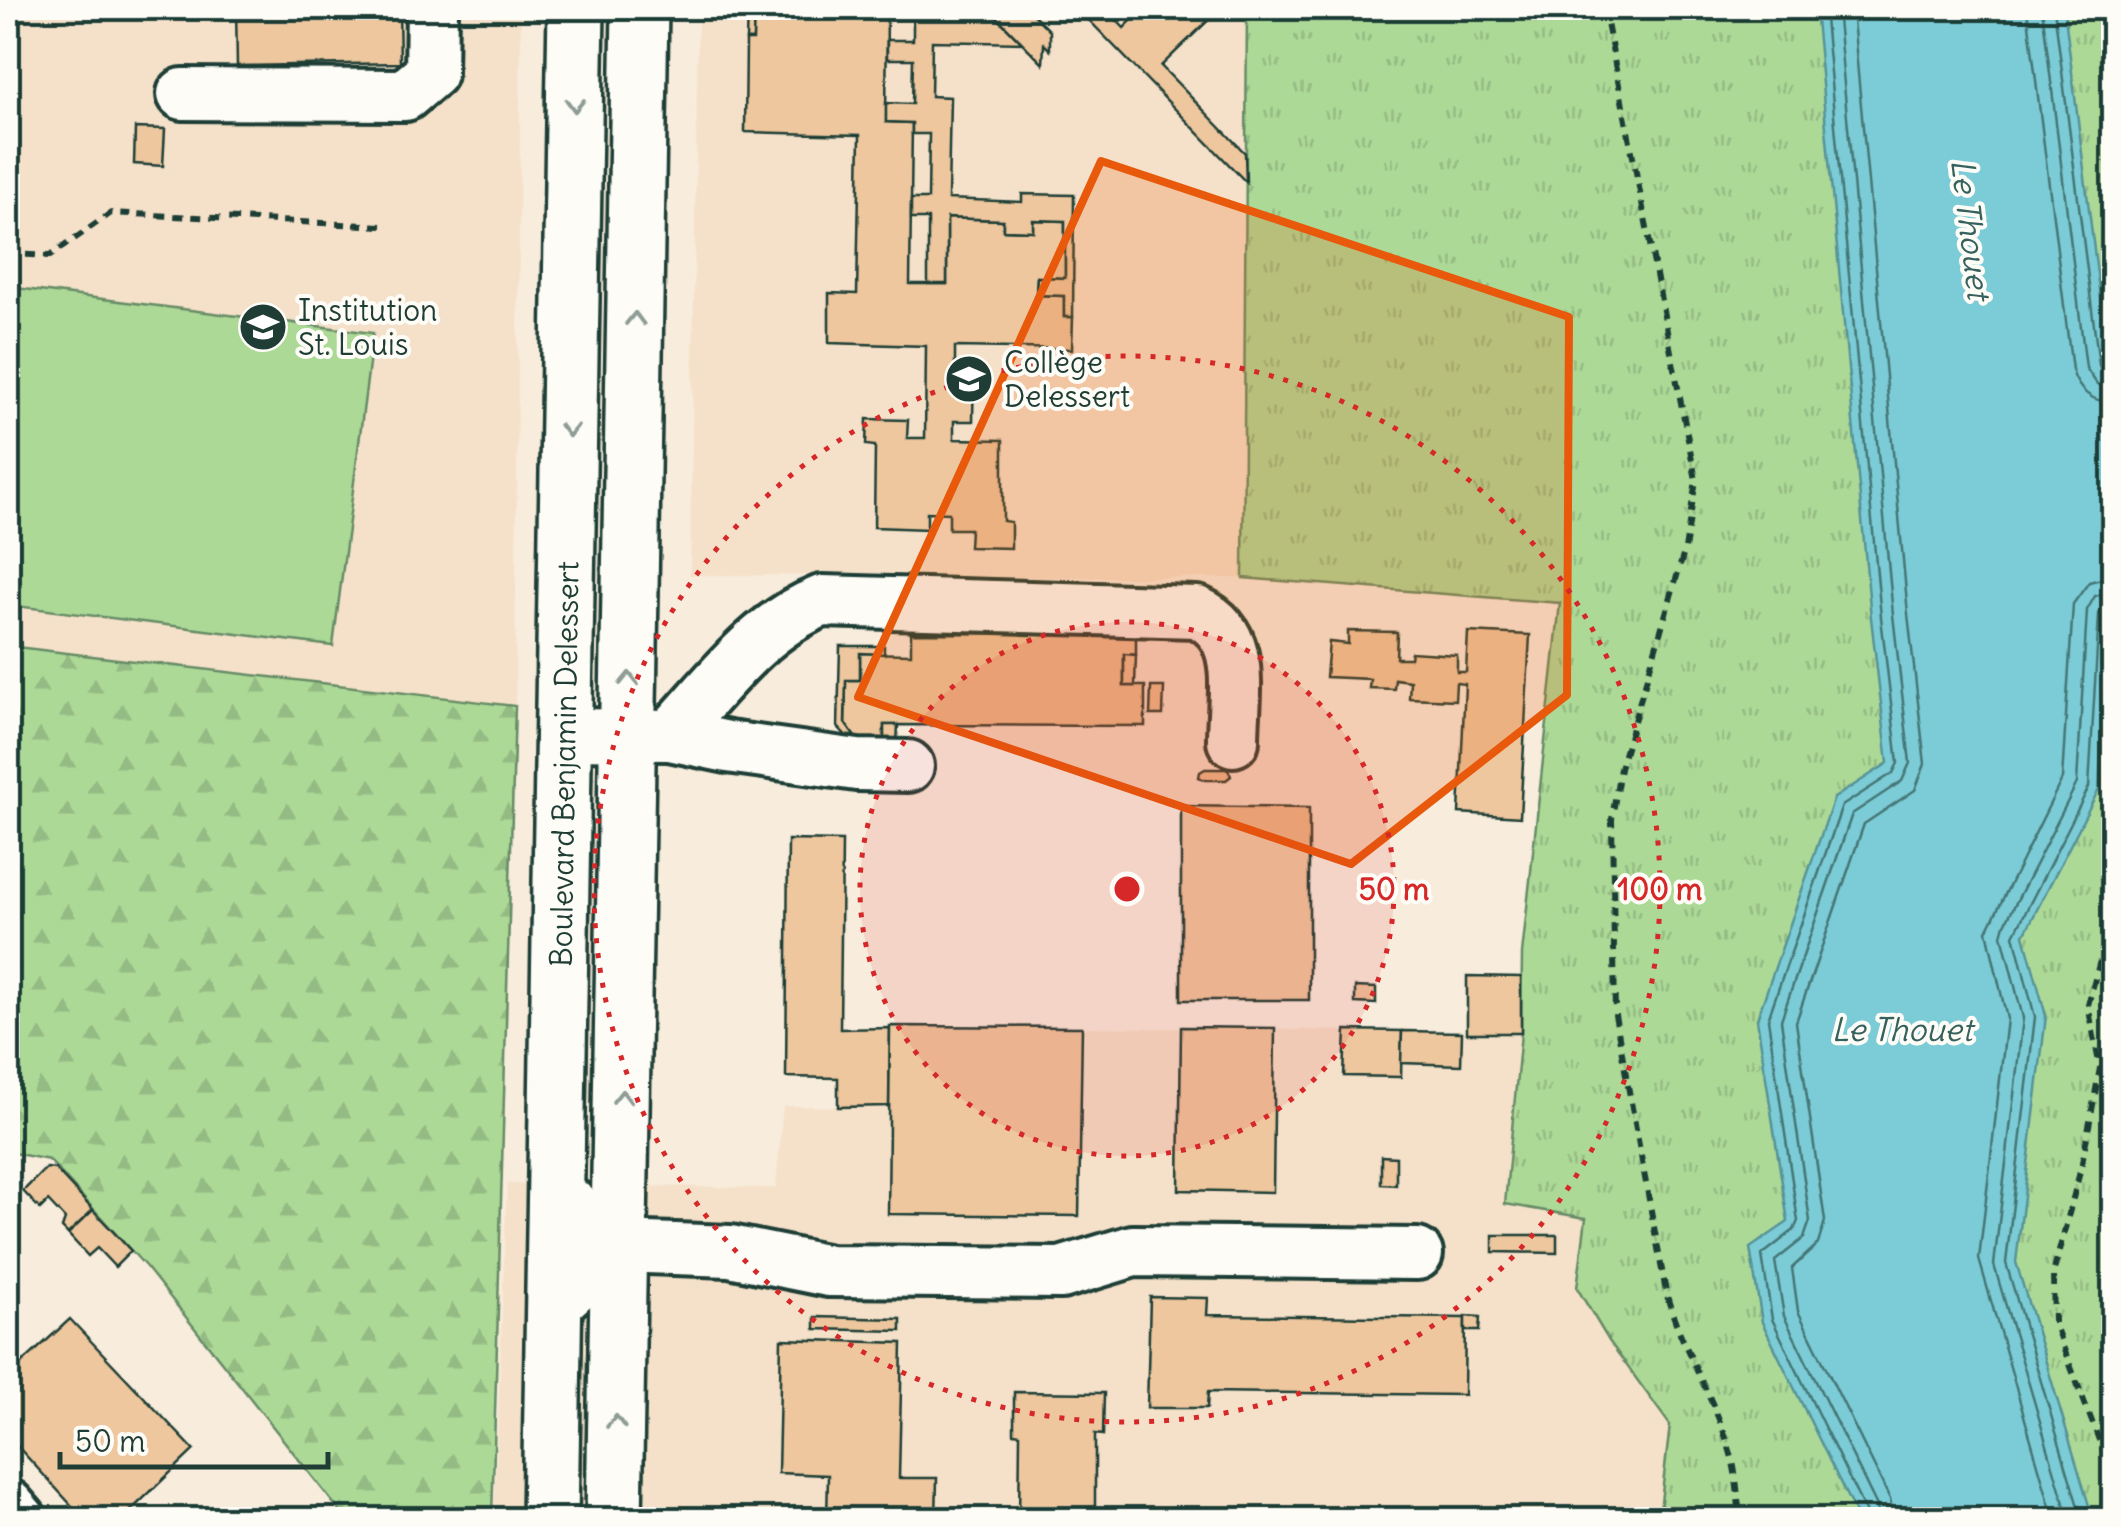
<svg xmlns="http://www.w3.org/2000/svg" width="2121" height="1527" font-family="Delius,sans-serif">
<style>
.built{fill:#f5e1c9}
.grass{fill:url(#grass-tufts);stroke:#668b66;stroke-width:2.5}
.forest{fill:url(#forest-firs);stroke:#668b66;stroke-width:2.5}
.park{fill:#add997;stroke:#668b66;stroke-width:2.5}
.water{fill:#7cccd7;stroke:#579396;stroke-width:2.5}
.lines{fill:none;stroke-linecap:round;stroke-linejoin:round}
.shore{stroke:#447675;stroke-width:2.5}
.building{fill:#eec79e;stroke:#1f3d34;stroke-width:2.5}
.minor-casing{stroke:#1f3d34;stroke-width:58}
.major-casing{stroke:#1f3d34;stroke-width:62}
.path{stroke:#1f3d34;stroke-width:6;stroke-dasharray:10 8;stroke-linecap:butt}
.minor{stroke:#fdfcf7;stroke-width:50}
.major{stroke:#fdfcf7;stroke-width:55}
.oneway{stroke:#8e9c96}
.marked{fill:#e8590c;fill-opacity:0.2;stroke:#e8590c;stroke-width:8;stroke-linejoin:round}
.ring{fill:none;stroke:#d62828;stroke-width:5;stroke-dasharray:5 10}
.labels{text-anchor:middle;dominant-baseline:central;stroke-width:8;stroke-linejoin:round;paint-order:stroke}
.poi-label{font-size:30px;fill:#1f3d34;stroke:#fdfcf7;text-anchor:start}
.street-label{font-size:30px;fill:#1f3d34;stroke:#fdfcf7}
.water-label{font-size:32px;font-style:italic;fill:#36615d;stroke:#fdfcf7}
.centre{fill:#d62828;stroke:#fdfcf7;stroke-width:5}
.ring-label{font-size:30px;text-anchor:middle;font-weight:bold;fill:#d62828;stroke:#fdfcf7;stroke-width:8;stroke-linejoin:round;paint-order:stroke}
</style>
<defs>
<pattern id="grass-tufts" width="24" height="20" patternUnits="userSpaceOnUse" patternTransform="scale(2.5)"><rect width="24" height="20" fill="#add997"/><path d="M3 7l-1-3M5 7V3M7 7l1-3M15 17l-1-3M17 17v-4M19 17l1-3" fill="none" stroke="#94bb83"/></pattern>
<pattern id="forest-firs" width="22" height="20" patternUnits="userSpaceOnUse" patternTransform="scale(2.5)"><rect width="22" height="20" fill="#add997"/><path d="M5 1l3.5 6h-7zM16 11l3.5 6h-7z" fill="#94bb83"/></pattern>
</defs>
<rect width="100%" height="100%" fill="#f8ecdc"/>
<filter id="ink" filterUnits="userSpaceOnUse"><feTurbulence type="fractalNoise" baseFrequency=".01" numOctaves="2"/><feDisplacementMap in="SourceGraphic" scale="20" xChannelSelector="R" yChannelSelector="G"/><feConvolveMatrix kernelMatrix="1 2 1 2 8 2 1 2 1" color-interpolation-filters="sRGB"/></filter>
<g filter="url(#ink)">
<g class="built">
<polygon points="8,8 521,8 515,706 8,646"/>
<polygon points="698,8 1247,8 1243,578 690,575"/>
<polygon points="1083,1027 1521,1033 1505,1204 1586,1218 1609,1341 1670,1425 1659,1519 494,1520 507,1184 776,1188 783,1106 889,1107 891,1029"/>
</g>
<polygon class="grass" points="1247,8 2113,8 2113,1519 1659,1519 1670,1425 1609,1341 1577,1288 1586,1218 1505,1204 1521,1033 1522,954 1560,603 1243,578"/>
<polygon class="forest" points="8,646 515,706 492,1519 346,1519 147,1268 49,1160 8,1152"/>
<polygon class="park" points="8,287 373,333 333,646 8,605"/>
<polygon class="water" points="1815,8 2064,8 2113,403 2113,521 2099,789 2024,935 2046,1016 2016,1262 2093,1519 1858,1519 1762,1322 1750,1248 1788,1222 1757,1019 1834,798 1888,763 1871,618"/>
<g class="lines">
<g class="shore">
<polyline points="1824,8 1881,617 1898,763 1893,773 1842,806 1768,1019 1798,1221 1794,1230 1762,1255 1772,1319 1865,1511 1866,1520"/>
<polyline points="1837,8 1893,615 1910,763 1902,781 1852,814 1781,1020 1810,1221 1804,1238 1775,1261 1784,1316 1877,1506 1879,1520"/>
<polyline points="1852,8 1908,614 1925,764 1915,790 1864,824 1796,1022 1825,1221 1818,1244 1792,1268 1798,1311 1890,1499 1894,1520"/>
<path d="M2027 8 2072 370C2078 391 2092 402 2114 403"/>
<polyline points="2042,8 2086,368 2097,384 2114,388"/>
<polyline points="2054,8 2099,365 2104,373 2114,376"/>
<polyline points="2054,1520 1979,1259 2007,1019 1987,931 2062,779 2073,604 2089,582 2114,576"/>
<polyline points="2069,1520 1994,1265 2023,1018 2002,935 2005,924 2077,783 2087,610 2095,596 2114,591"/>
<polyline points="2082,1520 2006,1263 2035,1017 2014,935 2089,787 2099,614 2103,606 2114,603"/>
</g>
</g>
<g class="building">
<polygon points="236,8 399,8 400,63 237,66"/>
<polygon points="747,8 754,8 753,40 746,40"/>
<polygon points="754,8 887,8 886,122 912,123 910,284 947,284 947,218 1003,220 1003,230 1033,231 1033,220 1065,221 1065,278 1037,277 1036,295 1064,296 1064,317 1073,317 1072,349 955,347 955,363 974,364 973,421 954,421 954,439 1003,440 1003,521 1011,522 1011,548 969,547 970,529 949,529 949,513 927,512 927,529 874,527 875,446 866,445 867,419 908,420 907,438 925,438 926,346 829,343 829,293 857,294 860,135 745,132 746,40 753,40"/>
<polygon points="913,8 988,8 1022,43 932,41 931,96 950,97 948,199 1022,202 1022,194 1074,195 1073,317 1064,317 1064,296 1036,295 1037,277 1065,278 1065,221 1033,220 1033,231 1003,230 1003,220 947,218 947,284 928,284 928,219 911,219 911,199 928,199 929,134 912,134 912,123 886,122 886,103 912,104 913,59 887,59 887,40 913,40"/>
<polygon points="988,8 1027,8 1050,31 1050,50 1044,44 1043,64"/>
<polygon points="1088,8 1105,8 1124,28 1144,8 1221,8 1161,66 1245,153 1246,182 1087,18"/>
<polygon points="135,128 165,129 163,166 134,164"/>
<polygon points="1348,631 1397,632 1396,658 1410,658 1411,652 1457,655 1457,672 1466,672 1468,632 1530,635 1520,817 1459,813 1465,684 1456,683 1455,700 1409,698 1410,681 1395,679 1394,689 1369,688 1370,679 1326,677 1329,642 1348,644"/>
<polygon points="911,633 1136,634 1136,655 1124,654 1124,686 1145,686 1145,726 884,725 884,740 857,740 845,723 846,680 860,680 860,653 911,654"/>
<polygon points="840,646 884,646 884,654 860,653 860,680 846,680 845,723 857,740 884,740 884,725 898,725 897,745 856,746 838,727"/>
<polygon points="1124,654 1136,655 1135,686 1124,686"/>
<polygon points="1151,687 1164,687 1163,715 1150,715"/>
<polygon points="1205,769 1228,769 1231,776 1226,780 1205,780 1199,777 1200,772"/>
<polygon points="1181,806 1309,808 1309,1000 1181,1000"/>
<polygon points="788,840 842,841 840,1029 890,1028 889,1106 838,1107 838,1078 786,1077"/>
<polygon points="1467,976 1521,977 1521,1033 1467,1033"/>
<polygon points="1355,987 1376,988 1376,1004 1355,1003"/>
<polygon points="890,1026 1082,1027 1079,1216 888,1214"/>
<polygon points="1181,1027 1275,1028 1273,1192 1179,1190"/>
<polygon points="1346,1030 1402,1031 1401,1077 1344,1076"/>
<polygon points="1402,1031 1462,1032 1461,1065 1401,1063"/>
<polygon points="1381,1156 1396,1157 1396,1185 1381,1184"/>
<polygon points="46,1168 55,1169 93,1210 68,1234 62,1228 65,1219 48,1201 40,1209 23,1191"/>
<polygon points="93,1210 131,1251 115,1267 97,1248 88,1256 68,1234"/>
<polygon points="1493,1235 1557,1235 1557,1253 1493,1252"/>
<polygon points="1150,1297 1208,1298 1207,1315 1465,1318 1464,1395 1208,1392 1207,1408 1147,1408"/>
<polygon points="1465,1316 1480,1317 1479,1331 1465,1331"/>
<polygon points="815,1317 901,1319 901,1331 815,1329"/>
<polygon points="70,1319 194,1450 121,1520 85,1520 8,1436 8,1376"/>
<polygon points="781,1339 902,1343 899,1478 937,1478 936,1520 827,1520 828,1475 778,1473"/>
<polygon points="8,1348 21,1363 8,1376"/>
<polygon points="1014,1392 1104,1393 1103,1435 1095,1434 1095,1520 1019,1520 1020,1434 1014,1433"/>
</g>
<g class="lines">
<g class="minor-casing">
<g id="minor">
<polyline points="183,94 405,95 431,73 432,8"/>
<polyline points="564,734 670,735 728,747 857,765 908,766"/>
<path d="M670 735C716 686 758 626 822 601L1197 612C1248 635 1233 693 1233 741"/>
<polyline points="556,1191 619,1247 730,1251 829,1271 1061,1273 1133,1251 1417,1254"/>
<polyline points="554,1305 619,1247"/>
<polyline points="8,1505 21,1520"/>
</g>
</g>
<g class="major-casing">
<g id="major">
<polyline points="550,1520 576,8"/>
<polyline points="614,1520 640,8"/>
</g>
</g>
<g class="path">
<path d="M1604 8 1696 480 1685 549 1620 768 1612 819 1615 1015 1666 1292C1681 1350 1717 1400 1732 1458 1737 1478 1738 1499 1740 1520"/>
<polyline points="2101,8 2114,86"/>
<polyline points="8,254 50,256 111,213 384,226"/>
<polyline points="2114,909 2088,1005 2100,1068 2081,1168 2053,1274 2054,1323 2114,1479"/>
</g>
<use href="#minor" class="minor"/>
<use href="#major" class="major"/>
</g>
<defs><path id="oneway-chevron" d="M-2-3.5L2.5 0L-2 3.5" fill="none" stroke-width="1.6" stroke-linecap="round" stroke-linejoin="round" transform="scale(2.5)"/></defs>
<g class="oneway">
<use href="#oneway-chevron" transform="translate(575 105) rotate(91)"/>
<use href="#oneway-chevron" transform="translate(635 319) rotate(-89)"/>
<use href="#oneway-chevron" transform="translate(569 430) rotate(91)"/>
<use href="#oneway-chevron" transform="translate(629 679) rotate(-89)"/>
<use href="#oneway-chevron" transform="translate(622 1097) rotate(-89)"/>
<use href="#oneway-chevron" transform="translate(616 1422) rotate(-89)"/>
</g>
</g>
<path class="marked" d="M1101 161 1569 317 1567 695 1351 864 858 697Z"/>
<circle cx="1127" cy="889" r="267" fill="#d62828" fill-opacity=".12"/>
<g class="ring">
<circle cx="1127" cy="889" r="267"/>
<circle cx="1127" cy="889" r="533"/>
</g>
<defs>
<g id="school-disc" transform="scale(2.5)"><circle r="9.5" fill="#1f3d34" stroke="#fdfcf7"/><path d="M0-5L7-2L0 1L-7-2ZM-4 1L0 2.5L4 1V4Q0 6-4 4Z" fill="#fff"/></g>
</defs>
<g fill-rule="evenodd">
<use href="#school-disc" x="263" y="327"/>
<use href="#school-disc" x="969" y="379"/>
</g>
<g class="labels">
<g class="poi-label">
<text x="298" y="310">Institution<tspan x="298" dy="34">St. Louis</tspan></text>
<text x="1004" y="362">Collège<tspan x="1004" dy="34">Delessert</tspan></text>
</g>
<g class="street-label">
<text transform="translate(564 764) rotate(-89)">Boulevard Benjamin Delessert</text>
</g>
<g class="water-label">
<text transform="translate(1971 229) rotate(83)">Le Thouet</text>
<text x="1902" y="1029">Le Thouet</text>
</g>
</g>
<circle cx="1127" cy="889" r="15" class="centre"/>
<g class="ring-label">
<text x="1394" y="900">50 m</text>
<text x="1660" y="900">100 m</text>
</g>
<rect width="2121" height="1527" fill="none" stroke="#fdfcf7" stroke-width="40"/>
<rect x="20" y="20" width="2081" height="1487" fill="none" stroke="#1f3d34" stroke-width="4" filter="url(#ink)"/>
<path d="M60 1452v15h268v-15" fill="none" stroke="#1f3d34" stroke-width="5"/>
<text x="75" y="1452" font-size="30" fill="#1f3d34" stroke="#fdfcf7" stroke-width="8" paint-order="stroke">50 m</text>
</svg>
